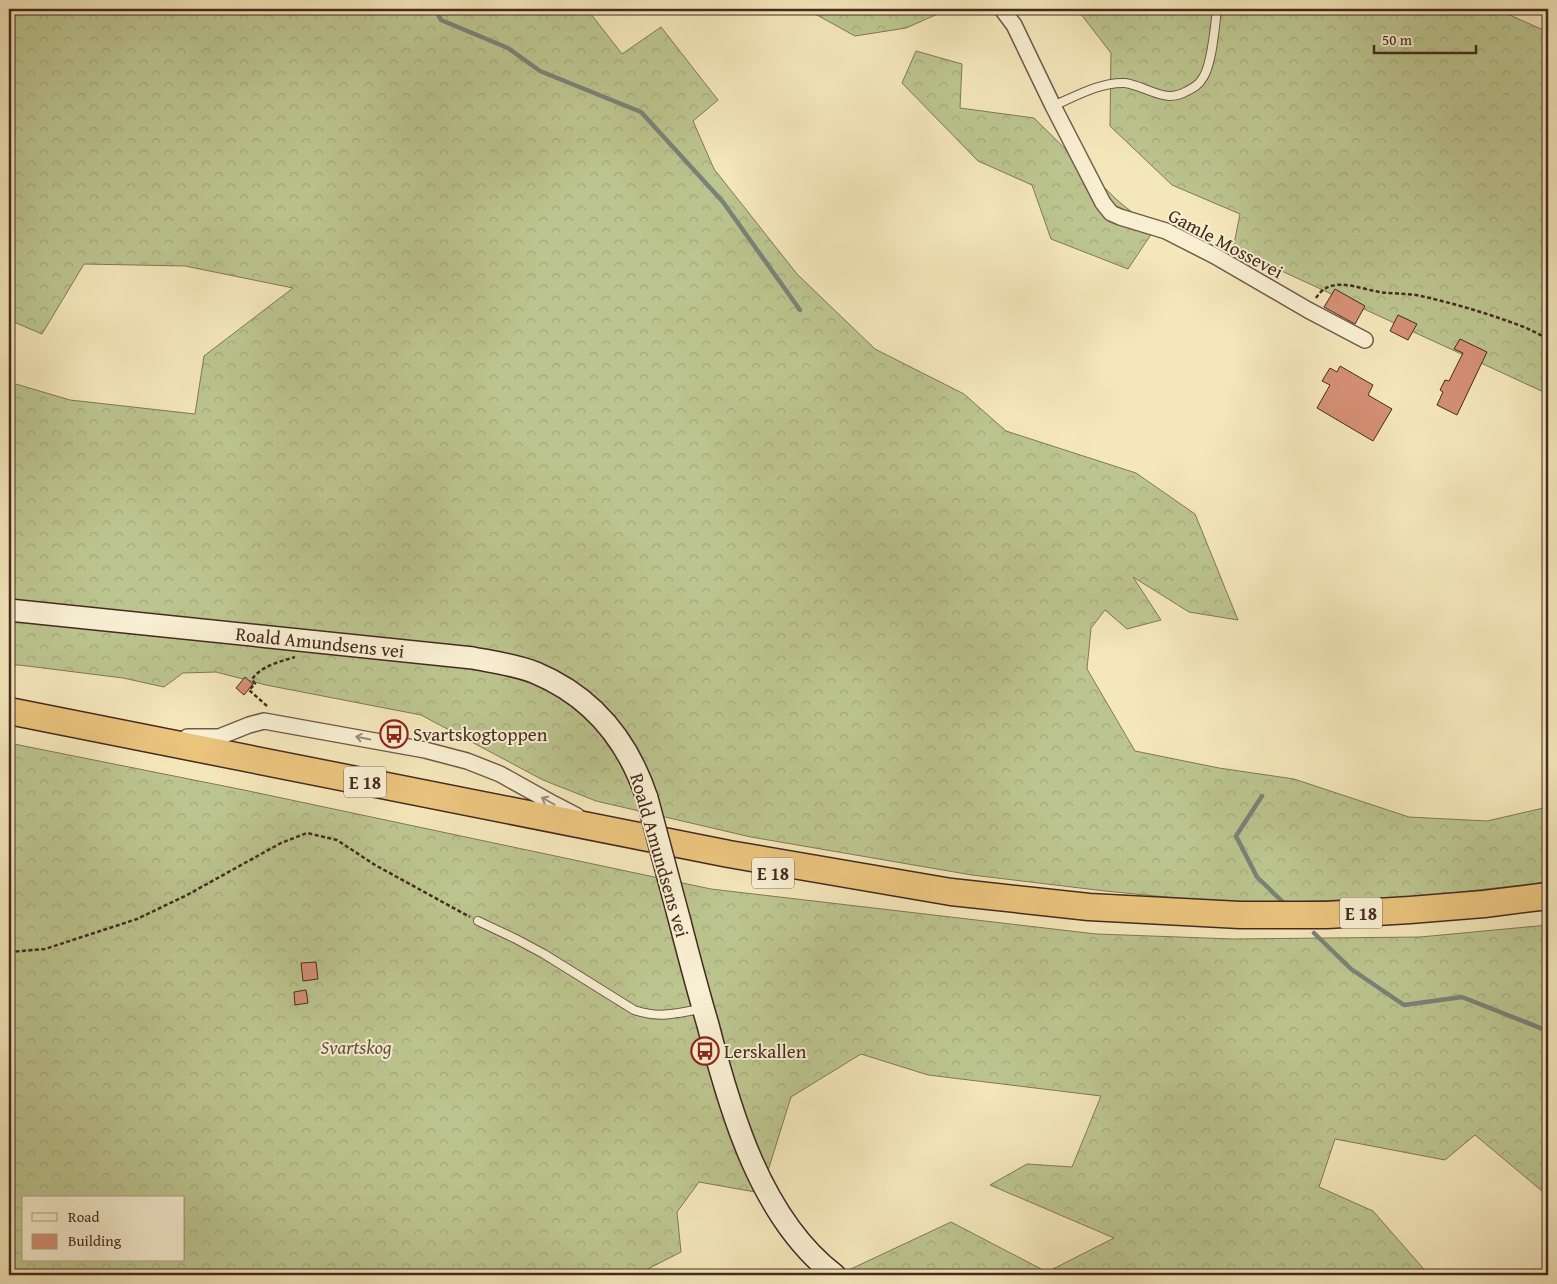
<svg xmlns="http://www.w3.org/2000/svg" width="1557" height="1284" font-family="'Gentium Book Plus',serif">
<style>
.forest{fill:url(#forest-crowns);stroke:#807858;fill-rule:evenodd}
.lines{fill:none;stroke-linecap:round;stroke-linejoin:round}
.stream{stroke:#798378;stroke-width:4.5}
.building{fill:#d59075;stroke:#452a20}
.lane-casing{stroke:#715946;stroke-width:10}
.street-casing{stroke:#715946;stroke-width:18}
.secondary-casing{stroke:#452a20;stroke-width:24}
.highway-casing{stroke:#452a20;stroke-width:29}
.path{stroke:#452a20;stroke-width:2.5;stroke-dasharray:4 2.5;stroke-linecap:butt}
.lane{stroke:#f8efd2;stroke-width:8}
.street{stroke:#f8efd2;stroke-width:15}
.secondary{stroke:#f8efd2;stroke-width:21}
.highway{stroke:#eac47d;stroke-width:26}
.secondary-bridge-casing{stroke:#452a20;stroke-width:24;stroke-linecap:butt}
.secondary-bridge{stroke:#f8efd2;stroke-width:21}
.oneway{stroke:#9e8c79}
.labels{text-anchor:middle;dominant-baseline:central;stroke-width:4;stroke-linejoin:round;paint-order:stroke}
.shield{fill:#f8efd2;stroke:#7b6555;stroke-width:1}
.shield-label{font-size:18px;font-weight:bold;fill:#452a20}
.street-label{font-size:19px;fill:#452a20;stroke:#f8efd2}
.poi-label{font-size:19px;fill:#452a20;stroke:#f8efd2;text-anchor:start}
.park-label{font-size:19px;font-style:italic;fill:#63513c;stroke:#f8efd2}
</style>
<defs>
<pattern id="forest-crowns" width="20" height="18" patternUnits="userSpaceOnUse" patternTransform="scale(1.25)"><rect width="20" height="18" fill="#bcc58f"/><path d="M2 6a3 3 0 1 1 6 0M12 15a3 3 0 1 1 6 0" fill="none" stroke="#a3a97b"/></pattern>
</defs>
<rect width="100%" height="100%" fill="#f4e7ba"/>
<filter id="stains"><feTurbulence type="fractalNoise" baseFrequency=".004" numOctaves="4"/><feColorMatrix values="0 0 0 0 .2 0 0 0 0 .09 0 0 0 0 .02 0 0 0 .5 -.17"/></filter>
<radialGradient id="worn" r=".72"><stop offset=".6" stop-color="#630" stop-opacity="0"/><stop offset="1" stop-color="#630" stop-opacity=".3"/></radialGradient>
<g class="forest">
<polygon points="9,9 587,9 622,54 661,27 718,100 693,121 714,169 797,274 875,349 964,394 1006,431 1136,473 1195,514 1238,620 1189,612 1133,577 1161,620 1127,629 1105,610 1091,628 1087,669 1135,751 1219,768 1294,779 1409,817 1487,821 1548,807 1548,882 1416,897 1237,904 1105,891 972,875 751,837 596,801 543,780 421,715 266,685 216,672 183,673 164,687 123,678 19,665 9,665 9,382 70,400 195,414 204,356 293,288 185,266 84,264 42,334 9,320"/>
<polygon points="806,9 949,9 906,28 855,36"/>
<polygon points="1077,9 1496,9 1548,32 1548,394 1273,267 1232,254 1240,214 1172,185 1110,126 1111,53"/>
<polygon points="916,51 962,64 960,108 1034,118 1117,200 1154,230 1128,269 1051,239 1032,185 978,161 902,83"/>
<path d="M9 743 244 790 711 889 1096 934 1233 939 1420 937 1548 925V1196L1475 1135 1445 1160 1335 1139 1319 1187 1373 1211 1429 1275H838L951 1222 1047 1272 1114 1238 990 1185 1027 1164 1072 1167 1101 1096 928 1075 861 1054 791 1097 761 1193 699 1182 677 1212 681 1252 636 1275H9ZM24 1198H184V1260H24Z"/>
</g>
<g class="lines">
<g class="stream">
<polyline points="435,9 441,20 508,48 540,71 641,112 723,202 800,310"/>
<polyline points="1262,796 1236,836 1257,877 1286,905"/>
<polyline points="1314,933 1351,969 1404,1005 1462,997 1548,1031"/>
<polyline points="1548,1066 1545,1084 1548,1088"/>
</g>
</g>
<g class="building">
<polygon points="1335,289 1365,306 1355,324 1324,307"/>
<polygon points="1398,315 1417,324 1408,340 1390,331"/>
<polygon points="1460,339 1487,352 1457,415 1437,405 1443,392 1440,390 1445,380 1449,381 1463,353 1454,349"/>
<polygon points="1340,366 1373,385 1368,395 1392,409 1373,441 1317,408 1330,385 1322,381 1330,368 1337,372"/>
<polygon points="245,677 253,684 244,695 236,688"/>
<polygon points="316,962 318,979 303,981 301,963"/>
<polygon points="306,990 308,1003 295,1005 294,992"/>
</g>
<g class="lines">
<g class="lane-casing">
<g id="lane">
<path d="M1053 106C1076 96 1100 82 1125 83 1140 85 1154 95 1169 96 1176 96 1182 94 1187 91 1193 88 1199 85 1202 79 1212 67 1215 25 1217 9"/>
<path d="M478 921 516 939 544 954 634 1010C660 1019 676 1013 701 1009"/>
</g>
</g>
<g class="street-casing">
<g id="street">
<polyline points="1002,9 1014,25 1053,106 1103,203 1111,213 1120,217 1166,231 1215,256 1308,310 1365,340"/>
<polyline points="187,737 219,737 249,725 264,721 425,750 467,761 500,774 554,804 577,816"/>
</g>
</g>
<g class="secondary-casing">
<g id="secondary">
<path d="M9 610 473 658C494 662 516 665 536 673 593 697 628 741 647 798"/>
<path d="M680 922C689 957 698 991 708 1025 730 1111 761 1219 835 1275"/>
</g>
</g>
<g class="highway-casing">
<polyline id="highway" points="9,711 729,854 951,892 1089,907 1240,915 1327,915 1410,910 1484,904 1548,896"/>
</g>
<g class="path">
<path d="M1316 298C1330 275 1357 288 1379 292 1393 294 1407 293 1421 296 1452 303 1483 312 1513 323 1525 327 1537 333 1548 339"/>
<path d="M267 706 249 690 255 684 252 679C263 665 279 662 295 657"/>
<polyline points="9,952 45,949 137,919 187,895 281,843 307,833 337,840 375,865 470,917"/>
</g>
<use href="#lane" class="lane"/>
<use href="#street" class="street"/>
<use href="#secondary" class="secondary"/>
<use href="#highway" class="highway"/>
<g class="secondary-bridge-casing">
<polyline id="secondary-bridge" points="647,798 680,922"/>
</g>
<use href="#secondary-bridge" class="secondary-bridge"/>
</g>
<defs><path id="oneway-shaft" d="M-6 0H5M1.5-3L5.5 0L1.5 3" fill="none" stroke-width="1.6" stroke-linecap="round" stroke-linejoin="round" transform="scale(1.25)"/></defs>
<g class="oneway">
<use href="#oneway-shaft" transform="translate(363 738) rotate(-169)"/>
<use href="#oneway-shaft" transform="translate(548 801) rotate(-151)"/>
</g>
<defs>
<g id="bus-ring" transform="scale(1.4375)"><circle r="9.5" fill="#f8efd2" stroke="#8f2418" stroke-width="1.5"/><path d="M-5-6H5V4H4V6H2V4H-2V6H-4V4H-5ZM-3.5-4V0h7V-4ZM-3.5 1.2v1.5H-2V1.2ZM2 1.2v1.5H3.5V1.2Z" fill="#8f2418"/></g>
</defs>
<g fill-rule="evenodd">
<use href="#bus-ring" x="394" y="734"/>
<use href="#bus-ring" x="705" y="1051"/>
</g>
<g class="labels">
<g class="shield">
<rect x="344" y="766.5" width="42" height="31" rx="4"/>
<rect x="752" y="857.5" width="42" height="31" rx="4"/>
<rect x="1340" y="897.5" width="42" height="31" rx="4"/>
</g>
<g class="shield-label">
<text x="365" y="782">E 18</text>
<text x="773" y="873">E 18</text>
<text x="1361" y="913">E 18</text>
</g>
<g class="street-label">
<text transform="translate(1226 243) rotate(28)">Gamle Mossevei</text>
<text transform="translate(320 642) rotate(6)">Roald Amundsens vei</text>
<text transform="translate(660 855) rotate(74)">Roald Amundsens vei</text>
</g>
<g class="poi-label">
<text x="413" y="734">Svartskogtoppen</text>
<text x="724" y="1051">Lerskallen</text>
</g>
<g class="park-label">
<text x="356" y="1047">Svartskog</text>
</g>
</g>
<rect width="1557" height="1284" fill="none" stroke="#f4e7ba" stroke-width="30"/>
<rect x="10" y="10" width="1537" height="1264" fill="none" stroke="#452a20" stroke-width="2.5"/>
<rect x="15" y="15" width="1527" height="1254" fill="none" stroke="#452a20"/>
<rect x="22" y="1196" width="162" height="65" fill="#f8efd2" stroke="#b0a08b"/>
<rect x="32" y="1213" width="25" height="8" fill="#f8efd2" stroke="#b0a08b"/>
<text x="68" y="1222" font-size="15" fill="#452a20">Road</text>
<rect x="32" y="1234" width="25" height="15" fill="#d59075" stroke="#b0a08b"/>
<text x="68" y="1246" font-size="15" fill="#452a20">Building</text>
<path d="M1374 45v8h102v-8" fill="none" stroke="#452a20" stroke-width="2.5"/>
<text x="1382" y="45" font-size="15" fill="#452a20" stroke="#f8efd2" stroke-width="4" paint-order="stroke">50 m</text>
<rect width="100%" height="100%" filter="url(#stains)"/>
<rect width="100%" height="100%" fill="url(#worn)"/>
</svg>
